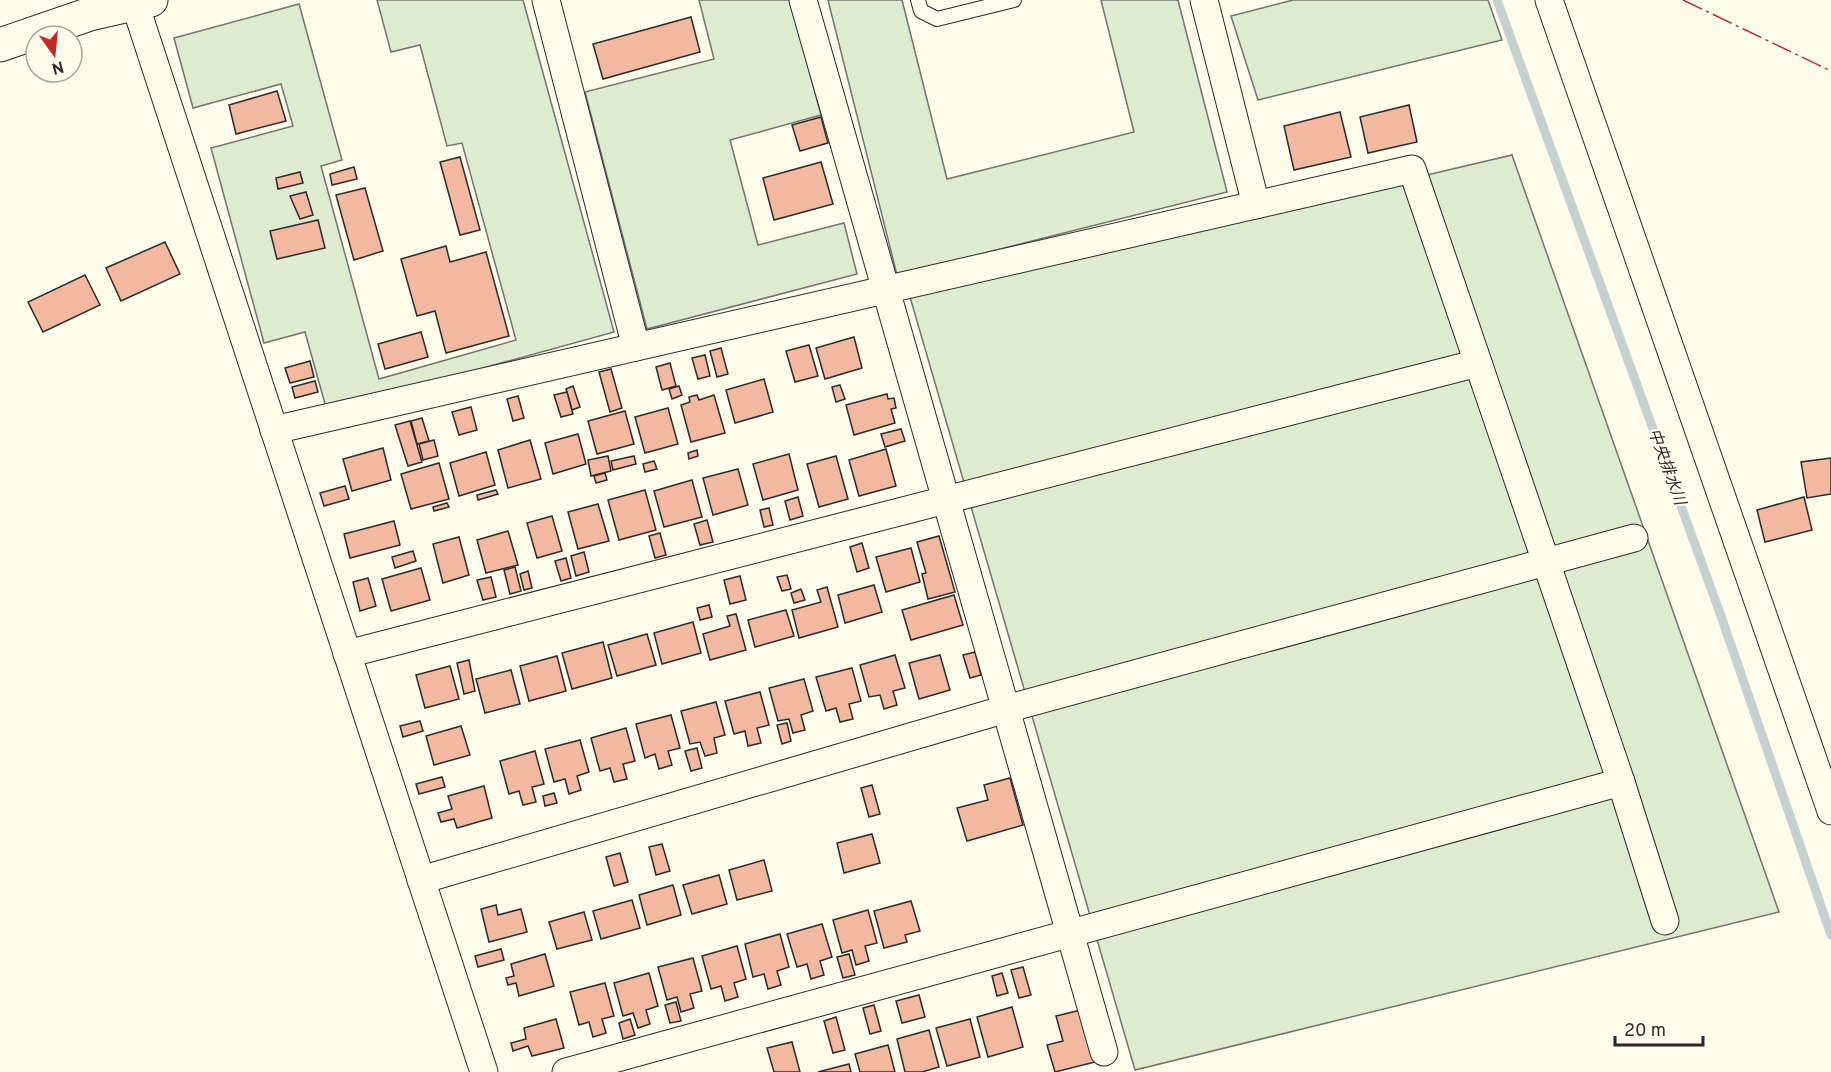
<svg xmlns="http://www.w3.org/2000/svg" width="1831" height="1072" font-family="Overpass,'Noto Sans JP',sans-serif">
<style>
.green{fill:#deebd1;stroke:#74746e;stroke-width:1.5}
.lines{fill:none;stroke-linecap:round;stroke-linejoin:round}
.stream{stroke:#c7d0d0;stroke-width:9}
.building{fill:#f2b8a0;stroke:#2b2b2b;stroke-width:1.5}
.lane-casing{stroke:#2b2b2b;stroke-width:16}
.street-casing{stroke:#2b2b2b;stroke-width:29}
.primary-casing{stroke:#2b2b2b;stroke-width:35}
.lane{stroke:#fdfbea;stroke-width:14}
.street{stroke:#fdfbea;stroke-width:27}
.primary{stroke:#fdfbea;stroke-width:33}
.power{stroke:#c62828;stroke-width:1.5;stroke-dasharray:21 4.5 3 4.5;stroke-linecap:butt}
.labels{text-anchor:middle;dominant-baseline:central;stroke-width:4.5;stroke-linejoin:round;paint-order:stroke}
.water-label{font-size:16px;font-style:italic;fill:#2b2b2b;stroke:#fdfbea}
</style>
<rect width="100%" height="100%" fill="#fdfbea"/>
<g class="green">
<polygon points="377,0 523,0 614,332 327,411 305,332 264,343 211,148 293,126 281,84 193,108 174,38 299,4 342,160 321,166 379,379 516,340 462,143 447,146 420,45 391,52"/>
<polygon points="699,0 790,0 821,115 730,140 758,245 844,223 857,274 647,329 585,92 714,59"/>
<polygon points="828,0 902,0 947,179 1134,132 1101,0 1178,0 1227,192 897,275"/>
<polygon points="1293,0 1488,0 1502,40 1258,100 1231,16"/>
<polygon points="1512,155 1779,912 1135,1070 910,297"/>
</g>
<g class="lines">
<polyline class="stream" points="1497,0 1721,616 1831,935"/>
</g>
<g class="building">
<polygon points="691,17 700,52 603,79 593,44"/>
<polygon points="277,91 286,121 236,134 229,105"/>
<polygon points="1409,105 1417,142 1368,153 1360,117"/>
<polygon points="1340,112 1351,157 1294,170 1284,126"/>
<polygon points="821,117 828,143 800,151 792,125"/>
<polygon points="460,157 480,230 460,235 440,162"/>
<polygon points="821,162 833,204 774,220 763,178"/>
<polygon points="354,167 357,179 332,185 330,174"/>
<polygon points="300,172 303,183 278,189 276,178"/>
<polygon points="365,188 383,251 354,260 336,195"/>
<polygon points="306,192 313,215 300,219 290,196"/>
<polygon points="318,220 325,248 277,259 270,231"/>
<polygon points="165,242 180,274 121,301 106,268"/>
<polygon points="446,246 450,262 486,252 509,336 446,353 435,311 417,316 401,259"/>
<polygon points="85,275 100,305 43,332 28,302"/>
<polygon points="421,332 428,357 385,369 378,344"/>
<polygon points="854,337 862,368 825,379 816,348"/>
<polygon points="809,345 818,376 795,382 786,351"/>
<polygon points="721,348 728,374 717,377 710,351"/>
<polygon points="705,355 710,376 698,379 692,358"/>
<polygon points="310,361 314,377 290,383 285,368"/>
<polygon points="670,363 676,386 662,390 656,367"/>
<polygon points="611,369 622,408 610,412 599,372"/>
<polygon points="764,379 773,412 735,423 726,390"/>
<polygon points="315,381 318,392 295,398 292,387"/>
<polygon points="840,385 845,399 836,402 832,387"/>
<polygon points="573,386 580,407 572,410 566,389"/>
<polygon points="679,386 682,395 672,399 669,389"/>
<polygon points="567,392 573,414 561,417 554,395"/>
<polygon points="887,394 888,399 894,398 896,408 891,409 895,423 854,435 846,405"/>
<polygon points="697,395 699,400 714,395 725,433 691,442 681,405 690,402 689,397"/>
<polygon points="518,396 524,418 513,421 507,399"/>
<polygon points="471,407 477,430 459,435 452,412"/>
<polygon points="668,408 678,444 645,453 635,417"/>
<polygon points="625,411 634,444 597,454 588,421"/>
<polygon points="422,418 429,441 417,444 411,421"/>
<polygon points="410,421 422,462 408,466 395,425"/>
<polygon points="901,429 905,441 885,447 881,434"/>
<polygon points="578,434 586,464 553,474 545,443"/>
<polygon points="434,440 438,456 423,460 419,444"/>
<polygon points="530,440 541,479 508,488 498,450"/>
<polygon points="383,448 391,480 352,491 343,459"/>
<polygon points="886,449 896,486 859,496 849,460"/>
<polygon points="697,450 698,456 689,459 688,453"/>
<polygon points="486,452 495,485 459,496 450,463"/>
<polygon points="789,454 798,490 763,500 753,464"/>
<polygon points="608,456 611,471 591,476 588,460"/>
<polygon points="634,456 636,464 613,470 611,461"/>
<polygon points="836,456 848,499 819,507 807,464"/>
<polygon points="1831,458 1831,494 1807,498 1801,462"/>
<polygon points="654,461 657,469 645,472 643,464"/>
<polygon points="439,463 449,499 411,509 401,474"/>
<polygon points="738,469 748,505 713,515 703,478"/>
<polygon points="605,473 607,480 596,483 594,476"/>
<polygon points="692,480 702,517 664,527 654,491"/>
<polygon points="345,486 349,499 324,506 320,493"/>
<polygon points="496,490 498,494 478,500 477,495"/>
<polygon points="645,490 656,530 619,540 608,500"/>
<polygon points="798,497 803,516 790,520 785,501"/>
<polygon points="1804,497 1812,530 1765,542 1757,510"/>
<polygon points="447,503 449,507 434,511 433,507"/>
<polygon points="598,504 609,541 578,549 568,512"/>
<polygon points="769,508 773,525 764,527 760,510"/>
<polygon points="552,516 562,551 537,558 527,523"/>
<polygon points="707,520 713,542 700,545 694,524"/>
<polygon points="394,521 400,545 350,558 344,534"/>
<polygon points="508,531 518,565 486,573 477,540"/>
<polygon points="660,533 666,555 655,558 649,536"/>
<polygon points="939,536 955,592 928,599 922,574 926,573 917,542"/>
<polygon points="459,537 469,575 443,583 433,544"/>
<polygon points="862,543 869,568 857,572 850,547"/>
<polygon points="911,548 920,582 886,592 876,557"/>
<polygon points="413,551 416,561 395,568 392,557"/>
<polygon points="584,552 589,572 576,576 571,556"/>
<polygon points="566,558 571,578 561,581 555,561"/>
<polygon points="515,567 521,591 510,594 504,570"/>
<polygon points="421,568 430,600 391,611 382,579"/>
<polygon points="528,571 532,588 524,590 520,574"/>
<polygon points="787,575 791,589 782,591 777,577"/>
<polygon points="740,576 746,600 730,604 724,580"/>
<polygon points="491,577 496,597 483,600 477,580"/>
<polygon points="368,578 376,606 360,611 353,582"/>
<polygon points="874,585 882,612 845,623 838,595"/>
<polygon points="827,587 838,627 799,638 792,610 821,602 817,590"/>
<polygon points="801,589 805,600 794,603 791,593"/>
<polygon points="954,595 963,625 911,640 902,610"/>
<polygon points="709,605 712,617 700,620 697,608"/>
<polygon points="786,610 794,636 755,647 748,620"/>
<polygon points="736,614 746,650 710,660 703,634 730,626 727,616"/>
<polygon points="693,622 701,653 662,664 654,633"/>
<polygon points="647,634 656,665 617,676 608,645"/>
<polygon points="603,642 612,678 572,689 562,653"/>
<polygon points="975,652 981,675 970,678 963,655"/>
<polygon points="895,655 905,688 893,691 897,705 884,709 880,695 869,697 860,665"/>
<polygon points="940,655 950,690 919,699 909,663"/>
<polygon points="557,656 566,691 529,701 520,666"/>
<polygon points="469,660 475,691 464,694 457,663"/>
<polygon points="450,666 459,699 425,708 416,675"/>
<polygon points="852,668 861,701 849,704 853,719 840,722 836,708 826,711 816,677"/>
<polygon points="511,670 520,704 485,713 476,679"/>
<polygon points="804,679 813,711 801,715 805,730 793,733 789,719 778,721 769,688"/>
<polygon points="760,692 769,725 757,728 761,743 748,746 745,731 734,734 725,701"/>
<polygon points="716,702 725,735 714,738 717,753 705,756 700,742 690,744 681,711"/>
<polygon points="671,715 680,748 668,751 672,765 659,769 655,754 645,758 636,724"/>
<polygon points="420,721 423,731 403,737 400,726"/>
<polygon points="787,723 791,741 782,744 777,725"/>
<polygon points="461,726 470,755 434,765 426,736"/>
<polygon points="626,728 635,761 623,764 627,779 614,782 610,768 600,771 591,738"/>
<polygon points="580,740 589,772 577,776 581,790 569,794 565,779 554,782 545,749"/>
<polygon points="697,748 702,768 691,771 685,751"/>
<polygon points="535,751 544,784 532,787 536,802 523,805 519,791 509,794 500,761"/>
<polygon points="442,777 445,787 419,794 416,784"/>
<polygon points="1010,778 1023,825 967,841 957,808 988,800 984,785"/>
<polygon points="872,785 880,814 869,817 861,788"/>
<polygon points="484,786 492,818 457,828 454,819 441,822 438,813 452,809 448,796"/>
<polygon points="554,793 557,803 545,806 543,796"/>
<polygon points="872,834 880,863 844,873 837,843"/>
<polygon points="662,844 670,871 656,875 649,847"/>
<polygon points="620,853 628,882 614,886 606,857"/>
<polygon points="764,860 772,891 737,900 729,870"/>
<polygon points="719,875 727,904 692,914 683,885"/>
<polygon points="673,885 681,915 647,925 639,895"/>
<polygon points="632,900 640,928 601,939 593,911"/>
<polygon points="911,901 920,931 905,935 907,942 884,948 874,911"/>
<polygon points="496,905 498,915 521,909 527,932 489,942 481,909"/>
<polygon points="868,910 877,943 865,946 869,961 856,965 852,950 842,953 833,920"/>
<polygon points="584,912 592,940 557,949 549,922"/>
<polygon points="822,924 832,957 820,961 824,975 811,979 807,964 797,967 787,934"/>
<polygon points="780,934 789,967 777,971 781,985 768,989 764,974 753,977 745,944"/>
<polygon points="737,946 746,979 734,983 738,997 725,1001 721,986 711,989 702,956"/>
<polygon points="501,949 504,960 478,967 475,956"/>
<polygon points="545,954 554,986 519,996 516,983 508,985 506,978 514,976 511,964"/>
<polygon points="849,954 855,975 843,978 837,957"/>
<polygon points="693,958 702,991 690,994 694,1008 681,1012 677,997 667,1000 658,967"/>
<polygon points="1023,967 1031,995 1019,998 1011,970"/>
<polygon points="649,973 658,1006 646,1010 650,1024 638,1028 633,1013 623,1016 614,983"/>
<polygon points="1002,973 1008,993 997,996 992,976"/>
<polygon points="605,983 614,1016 602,1019 606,1033 593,1037 589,1022 579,1025 570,992"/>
<polygon points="919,995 925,1017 902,1023 896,1001"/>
<polygon points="676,1002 681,1021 670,1023 665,1005"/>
<polygon points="874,1005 881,1031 870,1034 863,1008"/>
<polygon points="1012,1007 1023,1047 988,1057 977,1017"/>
<polygon points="1081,1010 1095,1062 1055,1072 1047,1045 1063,1041 1056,1016"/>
<polygon points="836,1017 845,1050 833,1053 824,1021"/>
<polygon points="556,1019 564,1048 532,1056 528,1046 513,1051 511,1043 526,1039 524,1028"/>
<polygon points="630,1019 635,1035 623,1039 619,1023"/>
<polygon points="970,1019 980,1057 947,1066 936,1028"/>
<polygon points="929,1030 939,1067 922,1072 905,1072 897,1039"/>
<polygon points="792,1042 800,1072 774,1072 767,1048"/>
<polygon points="888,1045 895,1072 860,1072 855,1054"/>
<polygon points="849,1064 851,1072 818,1072"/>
</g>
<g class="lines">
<g class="lane-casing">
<polyline id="lane" points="918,0 921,11 937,19 1014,0"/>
</g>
<g class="street-casing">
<g id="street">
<polyline points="546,0 636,347"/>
<polyline points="803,0 1104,1052"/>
<polyline points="1204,0 1256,205"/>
<polyline points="1549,0 1831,811"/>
<polyline points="135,4 484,1072"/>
<polyline points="274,430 1412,169 1621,782 1665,921"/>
<polyline points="347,654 1478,363"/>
<polyline points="421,880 1006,709 1634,538"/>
<polyline points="566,1072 1621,782"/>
</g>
</g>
<g class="primary-casing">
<polyline id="primary" points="0,45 90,14 151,0"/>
</g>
<use href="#lane" class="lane"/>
<use href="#street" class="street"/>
<use href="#primary" class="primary"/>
<polyline class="power" points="1683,0 1831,71"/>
</g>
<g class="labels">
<g class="water-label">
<text transform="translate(1666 467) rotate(70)">中央排水川</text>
</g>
</g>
<g transform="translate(54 54) rotate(165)"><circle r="28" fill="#fdfbea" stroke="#a9a89e" stroke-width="1.5"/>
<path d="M0-4.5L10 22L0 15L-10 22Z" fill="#c62828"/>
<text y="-9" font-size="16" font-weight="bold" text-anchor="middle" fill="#2b2b2b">N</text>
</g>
<path d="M1615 1036v9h88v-9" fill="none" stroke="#2b2b2b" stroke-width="3"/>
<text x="1624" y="1036" font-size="18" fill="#2b2b2b" stroke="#fdfbea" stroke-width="4.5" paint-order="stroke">20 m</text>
</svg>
